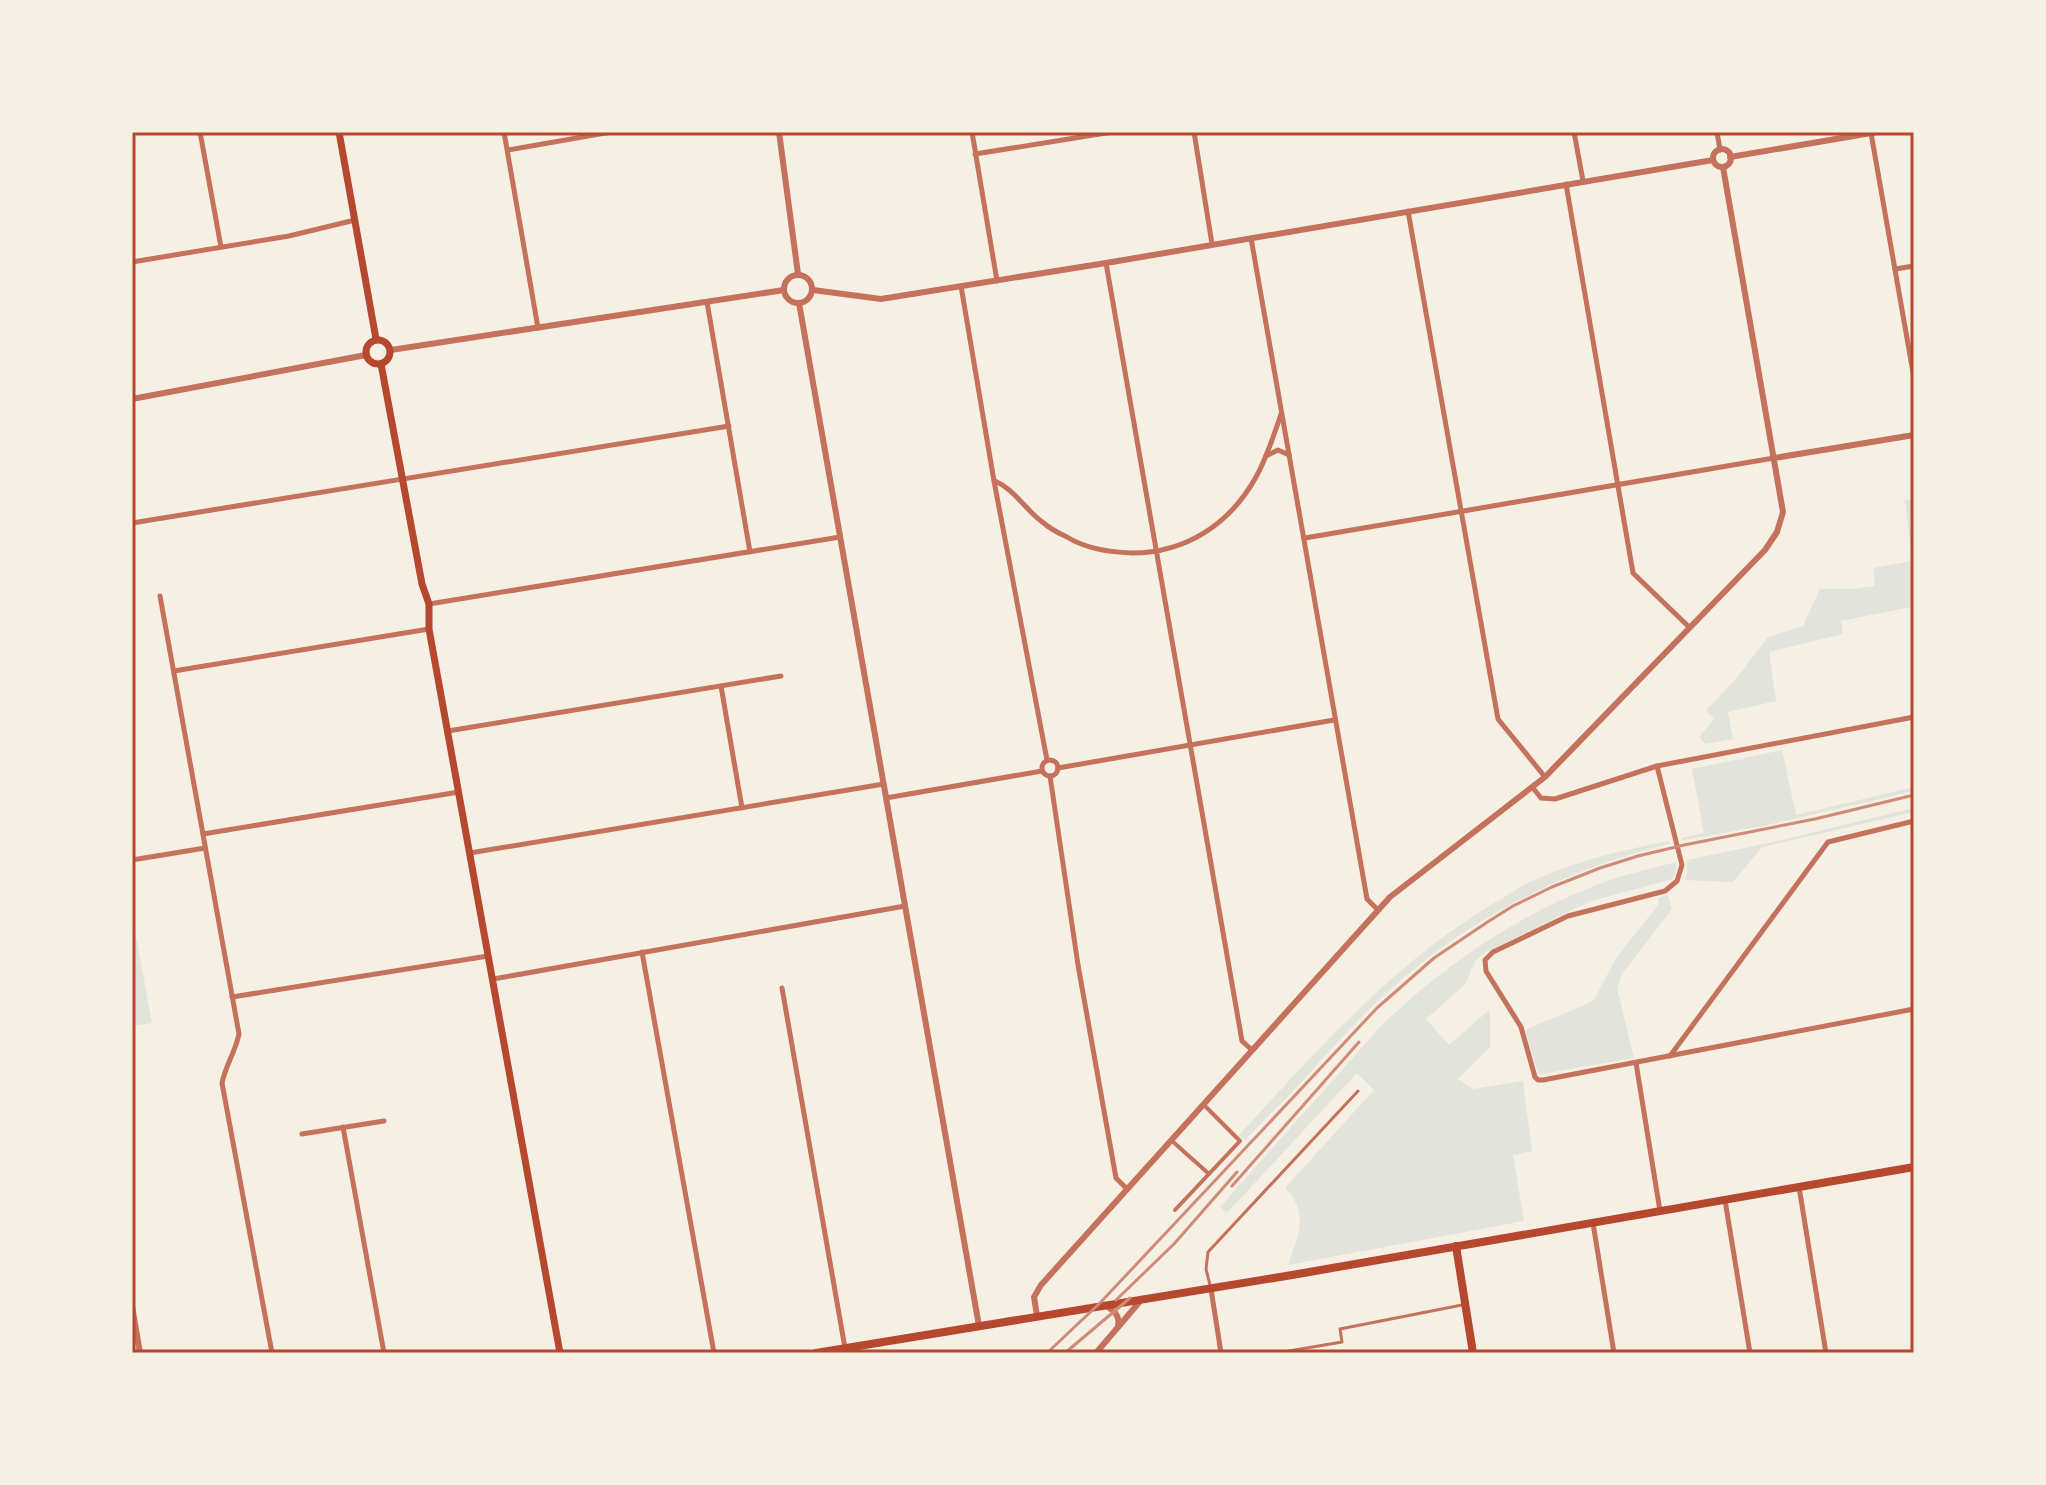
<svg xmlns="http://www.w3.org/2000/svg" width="2046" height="1485" font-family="Commissioner,sans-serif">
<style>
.green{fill:#e2e4dc}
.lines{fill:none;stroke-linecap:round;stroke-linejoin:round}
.service{stroke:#c5725c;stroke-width:3}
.pedestrian{stroke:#c5725c;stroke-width:4}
.minor{stroke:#c5725c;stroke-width:5}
.tertiary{stroke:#c5725c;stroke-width:6}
.secondary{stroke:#b5482f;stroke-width:7}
.primary{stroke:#b5482f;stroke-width:8}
.rail{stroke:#cf8b77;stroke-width:3}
.neatline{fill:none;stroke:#b5482f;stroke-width:3}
</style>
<rect width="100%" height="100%" fill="#f6efe4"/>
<g class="green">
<polygon points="1914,499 1914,603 1911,607 1841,621 1843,634 1769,652 1776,701 1728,712 1733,739 1705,744 1699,737 1714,719 1706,710 1736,679 1768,637 1803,626 1820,589 1854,589 1875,586 1873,568 1912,561 1905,500"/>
<polygon points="1782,750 1796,815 1914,787 1914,791 1758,827 1683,840 1682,838 1704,833 1692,769"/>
<polygon points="1914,808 1914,812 1762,847 1733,882 1685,880 1687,873 1687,860 1778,841"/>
<path d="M1669 841V844C1573 867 1484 911 1408 974 1372 1004 1340 1039 1309 1074 1288 1097 1266 1118 1245 1140L1239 1135C1316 1051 1393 964 1491 905 1503 898 1516 889 1528 883 1573 862 1621 850 1669 841Z"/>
<path d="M1676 862V869L1673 879 1591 901 1488 951 1475 961 1465 985 1426 1019 1449 1045 1488 1011 1490 1012V1047L1458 1079 1473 1089 1523 1081 1532 1151 1513 1155 1524 1221 1288 1265C1298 1236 1310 1213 1285 1188L1374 1090 1357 1073 1227 1213 1220 1207 1381 1026C1444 965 1517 915 1599 884 1624 874 1650 869 1676 862Z"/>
<polygon points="1668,895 1672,909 1622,974 1617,988 1634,1058 1541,1074 1538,1073 1525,1030 1589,1003 1594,1000 1616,958 1659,904 1658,898"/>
<polygon points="132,914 152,1023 132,1026"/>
</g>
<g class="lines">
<g class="service">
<polyline points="1210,1285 1206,1269 1208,1252 1358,1091"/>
<polyline points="1277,1353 1342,1342 1340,1329 1462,1305"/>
</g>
<g class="pedestrian">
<polyline points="1171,1140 1209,1174"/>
<polyline points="1175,1210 1240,1141 1204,1105"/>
</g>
<g class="minor">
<polyline points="200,132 221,247"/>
<polyline points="504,132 538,328"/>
<polyline points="972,132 997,281"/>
<polyline points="1194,132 1212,244"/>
<polyline points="1574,132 1583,181"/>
<polyline points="1717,132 1720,150"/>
<polyline points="1871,133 1914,378"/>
<polyline points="508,150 611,132"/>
<polyline points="975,154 1112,132"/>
<polyline points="1566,184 1633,573 1689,627"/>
<polyline points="1408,211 1498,719 1545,777"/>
<polyline points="1251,238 1367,899 1378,910"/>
<polyline points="132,262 289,236 355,220"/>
<polyline points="1106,263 1242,1041 1252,1050"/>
<polyline points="1895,269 1914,266"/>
<polyline points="961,286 994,481 1047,760"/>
<polyline points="707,302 750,552"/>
<polyline points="1266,456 1278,450 1289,455"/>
<path d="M995 481C1014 489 1024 508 1041 521 1048 527 1058 533 1067 537 1086 549 1109 552 1132 553 1186 553 1230 524 1256 477 1267 457 1274 435 1281 414"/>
<polyline points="132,523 729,426"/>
<polyline points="1305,538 1774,458"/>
<path d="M160 596 239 1034C235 1053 226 1064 222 1083L272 1353"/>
<polyline points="429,604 840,537"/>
<polyline points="174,671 429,629"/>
<polyline points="721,686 742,808"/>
<polyline points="448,731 781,676"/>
<circle cx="1050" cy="768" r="8"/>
<polyline points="1657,766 1682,865 1677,881 1665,891 1568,916 1493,952 1485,960 1486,971 1521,1027 1535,1077 1538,1080 1543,1080 1914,1009"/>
<polyline points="1058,768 1334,720"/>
<polyline points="1050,776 1078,965 1116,1178 1127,1189"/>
<polyline points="1533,788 1541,798 1555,799 1657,766 1914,717"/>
<polyline points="886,798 1042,771"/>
<polyline points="203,834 459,792"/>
<polyline points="470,853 884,784"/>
<polyline points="132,860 205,848"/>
<polyline points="642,952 714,1353"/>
<polyline points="493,979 905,906"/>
<polyline points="782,988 845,1348"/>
<polyline points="232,997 488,956"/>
<polyline points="1670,1056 1828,842 1914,821"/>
<polyline points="1636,1063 1660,1211"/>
<polyline points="343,1127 384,1353"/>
<polyline points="302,1134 384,1121"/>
<polyline points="1799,1187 1826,1353"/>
<polyline points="1725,1200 1750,1353"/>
<polyline points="1593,1223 1614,1353"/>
<polyline points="1211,1289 1221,1353"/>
</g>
<g class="tertiary">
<polyline points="779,132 798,274"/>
<circle cx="1722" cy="158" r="9"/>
<polyline points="1730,157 1877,132"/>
<circle cx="798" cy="289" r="14"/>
<polyline points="813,290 881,299 1106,263 1713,160"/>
<polyline points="799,303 979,1326"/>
<polyline points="391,350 784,290"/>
<polyline points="132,399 366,355"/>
<polyline points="1774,458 1914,435"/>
<path d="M1105 1305C1114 1311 1120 1315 1118 1326"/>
<polyline points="132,1306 140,1353"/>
<polyline points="1037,1316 1034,1297 1041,1285 1390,897 1545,777 1765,550 1777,532 1783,512 1723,167"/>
<polyline points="1096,1353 1142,1299"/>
</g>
<g class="secondary">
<polyline points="339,132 376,339"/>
<circle cx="378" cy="352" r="12"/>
<polyline points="381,364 422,584 429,604 429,629 560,1353"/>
</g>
<g class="primary">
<polyline points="1456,1246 1473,1353"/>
<polyline points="816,1353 1292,1275 1914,1167"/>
</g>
<g class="rail">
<polyline points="1232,1186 1359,1042"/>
<polyline points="1116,1300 1174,1244 1237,1172"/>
<polyline points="1047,1353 1100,1303 1377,1008 1434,958 1486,923 1513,906 1552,887 1600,868 1638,856 1684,845 1815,819 1914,795"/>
<polyline points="1065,1353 1130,1298"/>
</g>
</g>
<rect width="2046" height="1485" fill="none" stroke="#f6efe4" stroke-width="268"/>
<rect x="134" y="134" width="1778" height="1217" class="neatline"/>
</svg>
